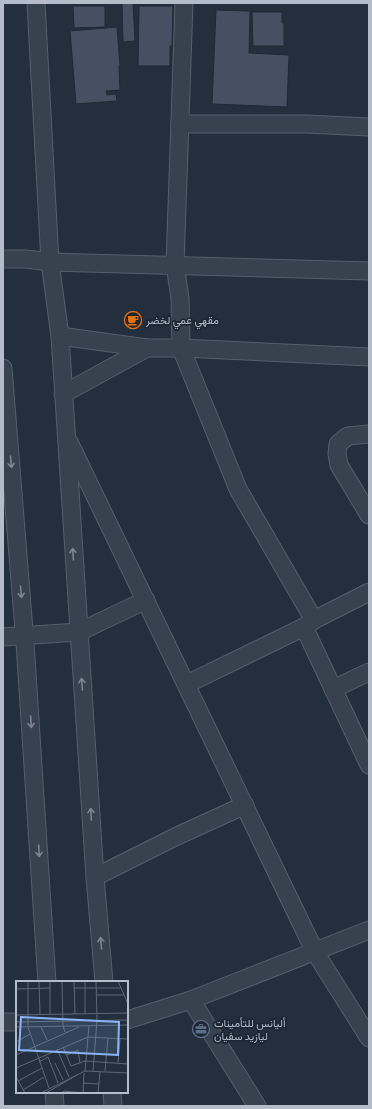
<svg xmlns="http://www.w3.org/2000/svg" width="372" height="1109" font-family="'PT Sans Narrow',Vazirmatn,sans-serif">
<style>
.building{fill:#455162;stroke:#1f2835}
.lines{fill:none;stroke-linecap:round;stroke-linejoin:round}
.minor-casing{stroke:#565f6c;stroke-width:19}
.minor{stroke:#38414e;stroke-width:17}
.oneway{stroke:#7c8592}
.labels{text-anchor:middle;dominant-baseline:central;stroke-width:3.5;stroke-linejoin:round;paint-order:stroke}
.poi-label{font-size:11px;fill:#b4bcc9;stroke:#1d2633;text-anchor:start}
.inset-road{fill:none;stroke:#5e6776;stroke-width:1}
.view{fill:#8ab4f8;fill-opacity:0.15;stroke:#8ab4f8;stroke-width:2}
.inset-edge{fill:none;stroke:#b4bcc9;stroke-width:2}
</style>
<rect width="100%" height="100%" fill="#242f3e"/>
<g class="building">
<polygon points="122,3 133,3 135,41 123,42"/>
<polygon points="73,6 105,6 105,27 74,28"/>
<polygon points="139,6 173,6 172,46 170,46 170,66 138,66"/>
<polygon points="216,10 250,11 249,53 289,55 287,107 212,104"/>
<polygon points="252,12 282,12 282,23 284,23 284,46 253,46"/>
<polygon points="117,27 120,66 119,66 120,90 106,91 107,95 116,94 117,101 76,104 70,31"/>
</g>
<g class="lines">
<g class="minor-casing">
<g id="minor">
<polyline points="36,3 50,262 60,336 95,877 104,982"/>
<polyline points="184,3 175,265 180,298 181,348 238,489 314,620 304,627 369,765"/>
<polyline points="180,124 306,124 369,127"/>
<polyline points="3,259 26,259 50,262 369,271"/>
<polyline points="60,336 147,348 181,348 369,357"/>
<polyline points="3,368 25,643 47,982"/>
<polyline points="63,394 147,348"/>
<polyline points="369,434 348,436 338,444 337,454 339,465 369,515"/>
<polyline points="69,442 315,952 369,1038"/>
<polyline points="314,620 369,592"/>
<polyline points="3,637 79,632 146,600"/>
<polyline points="187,684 304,627"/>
<polyline points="333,689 369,672"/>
<polyline points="95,877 175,837 245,805"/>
<polyline points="191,1000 257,1106"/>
<polyline points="127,1020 191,1000 369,930"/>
<polyline points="3,1022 17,1022"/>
<polyline points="54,1092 55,1106"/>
<polyline points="112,1092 113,1106"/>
</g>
</g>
<use href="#minor" class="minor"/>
</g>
<defs><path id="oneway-shaft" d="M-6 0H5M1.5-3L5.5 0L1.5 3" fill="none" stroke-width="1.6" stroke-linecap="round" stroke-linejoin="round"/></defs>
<g class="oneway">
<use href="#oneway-shaft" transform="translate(11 462) rotate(85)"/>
<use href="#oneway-shaft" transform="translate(73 554) rotate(-94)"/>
<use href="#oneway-shaft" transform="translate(21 592) rotate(85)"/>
<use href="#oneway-shaft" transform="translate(82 684) rotate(-94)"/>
<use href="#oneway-shaft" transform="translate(31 722) rotate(86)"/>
<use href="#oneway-shaft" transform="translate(91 814) rotate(-93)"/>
<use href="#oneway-shaft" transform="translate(39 851) rotate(87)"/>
<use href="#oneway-shaft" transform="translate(101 943) rotate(-95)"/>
</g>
<defs>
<g id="cafe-ring" transform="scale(0.9)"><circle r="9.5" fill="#1d2633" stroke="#e8710a" stroke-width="1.5"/><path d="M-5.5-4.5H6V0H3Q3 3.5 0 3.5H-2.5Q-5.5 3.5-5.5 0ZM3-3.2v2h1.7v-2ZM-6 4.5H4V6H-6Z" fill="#e8710a"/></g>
<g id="office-ring" transform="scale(0.9)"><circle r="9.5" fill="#1d2633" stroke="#5c6f8a" stroke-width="1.5"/><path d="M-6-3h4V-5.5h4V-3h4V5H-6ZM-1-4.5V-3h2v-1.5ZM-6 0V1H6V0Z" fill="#5c6f8a"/></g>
</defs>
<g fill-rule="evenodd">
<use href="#cafe-ring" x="133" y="320"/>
<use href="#office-ring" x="201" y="1029"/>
</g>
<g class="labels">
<g class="poi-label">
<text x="146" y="320">مقهي عمي لخضر</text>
<text x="214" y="1023">أليانس للتأمينات<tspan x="214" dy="13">ليازيد سفيان</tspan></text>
</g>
</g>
<g transform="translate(16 981)">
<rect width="112" height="112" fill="#242f3e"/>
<path class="inset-road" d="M12 0V46L33 107M23 0 24 34M34 0V34M46 0 47 45 49 51M58 0 59 33M69 0V33M102 0 112 23M58 7H105M0 8 34 7M80 14H108M0 34 112 32M0 41 112 39M0 46 112 44M25 46 31 59M0 61 14 53M47 66 55 85 69 80 112 83M41 68 53 96M0 74 63 46M51 74 62 69 64 82M23 81 32 76 42 102M39 82 47 99M102 82 104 58M0 87 72 56 112 58M69 90 73 45M89 90 92 57M77 91 81 39 80 0M0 96 9 112M2 100 26 87M67 102 83 103M7 109 28 96M25 112 69 90 112 92M30 112 61 94M45 112 48 110 67 112M67 112 68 92M82 112 84 91"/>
<path class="view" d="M5 36 103 41 102 74 3 69Z"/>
<rect width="112" height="112" class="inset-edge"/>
</g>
<rect width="372" height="1109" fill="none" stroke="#b4bcc9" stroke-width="8"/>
</svg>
